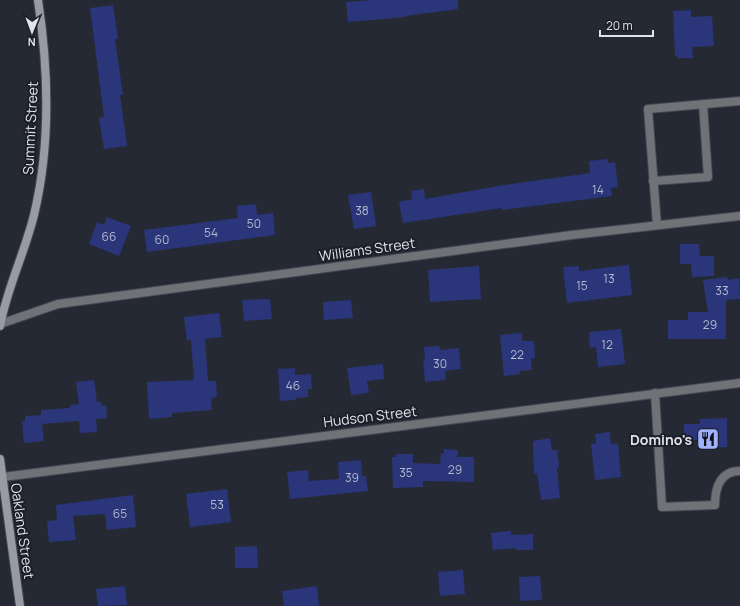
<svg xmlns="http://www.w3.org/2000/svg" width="740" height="606" font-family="Manrope,sans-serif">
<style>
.building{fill:#2a3679}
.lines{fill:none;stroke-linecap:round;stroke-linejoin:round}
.lane-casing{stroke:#434751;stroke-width:10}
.street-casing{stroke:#434751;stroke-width:10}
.secondary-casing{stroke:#434751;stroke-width:10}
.lane{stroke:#707278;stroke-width:8}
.street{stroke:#707278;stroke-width:8}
.secondary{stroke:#989ba4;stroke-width:8}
.labels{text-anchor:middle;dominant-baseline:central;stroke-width:4;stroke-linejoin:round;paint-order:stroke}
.number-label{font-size:12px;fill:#b3b8ce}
.street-label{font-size:14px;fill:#e1e3eb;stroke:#1c1f2a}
.poi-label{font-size:14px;font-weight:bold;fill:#e1e3eb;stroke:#1c1f2a;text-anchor:end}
</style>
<rect width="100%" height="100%" fill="#252934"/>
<g class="building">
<polygon points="372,0 458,0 458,9 405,16 406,17 348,22 346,2"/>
<polygon points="113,5 118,39 115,39 123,95 120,95 127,146 104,149 99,118 104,117 90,8"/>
<polygon points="691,10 691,17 712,16 714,46 692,47 693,58 677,58 677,55 675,56 673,11"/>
<polygon points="608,159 608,163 615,162 618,187 611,188 612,196 502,210 502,208 403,223 399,202 412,199 411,191 424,189 425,199 498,186 590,173 589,161"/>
<polygon points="371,192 376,226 354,229 348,195"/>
<polygon points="256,204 257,215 273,213 275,235 147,252 144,230 238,218 237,206"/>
<polygon points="107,217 131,226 119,256 89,244 97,222 104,225"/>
<polygon points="680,244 699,244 700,256 714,256 714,276 692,277 691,264 680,264"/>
<polygon points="629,265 632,295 567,303 563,267 579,266 579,271"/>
<polygon points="479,266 481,299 430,302 428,270"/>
<polygon points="727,277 728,280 739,278 740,299 726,300 726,339 668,339 668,320 688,320 688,312 708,312 703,280"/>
<polygon points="270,299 272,319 244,321 242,300"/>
<polygon points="351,300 353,318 324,320 323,302"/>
<polygon points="219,313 222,337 205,339 208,381 216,381 217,397 211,398 212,410 172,413 172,417 149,419 147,382 194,380 191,340 187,341 184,317"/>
<polygon points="621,329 625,364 598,367 596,347 590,348 589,332"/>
<polygon points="522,333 522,341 534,341 535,358 531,359 532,370 520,371 520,374 504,376 500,335"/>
<polygon points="439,346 440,350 459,348 461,369 445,371 446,380 425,382 423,359 425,359 424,347"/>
<polygon points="383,364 384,379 367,381 369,393 351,395 347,368"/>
<polygon points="295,368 295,375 311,374 312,389 308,389 308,397 296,398 296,400 280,401 278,369"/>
<polygon points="94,380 97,402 101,402 102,406 106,405 107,418 96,419 97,432 80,433 79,421 42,424 44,441 24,443 22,421 25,421 25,416 41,415 41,410 70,408 70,405 79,404 76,382"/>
<polygon points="727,418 727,447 700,448 700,440 684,440 684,424 700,424 700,419"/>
<polygon points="610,432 611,444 618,443 621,477 595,480 591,444 596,443 595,434"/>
<polygon points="550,438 552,450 557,450 559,466 557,468 560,498 541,500 537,473 534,474 533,441"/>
<polygon points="444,449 458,450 457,457 474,457 474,482 423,481 423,487 393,488 392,457 396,457 396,454 413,454 413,463 440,464 441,453 444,454"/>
<polygon points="361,460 362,476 366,476 368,491 290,499 287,472 308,470 309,481 339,479 338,462"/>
<polygon points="227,489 231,522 190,527 186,494"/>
<polygon points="133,495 136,527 107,530 105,514 73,516 76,540 49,542 47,521 57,520 56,505"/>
<polygon points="511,531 511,535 533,534 533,550 516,550 515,548 493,550 491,533"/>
<polygon points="257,546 258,568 235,568 235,547"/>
<polygon points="463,570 465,594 440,596 438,572"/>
<polygon points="540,576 542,600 520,601 519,577"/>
<polygon points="125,586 127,605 98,606 96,589"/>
<polygon points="317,586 319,606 284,606 282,591"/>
</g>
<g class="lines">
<g class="lane-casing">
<g id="lane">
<polyline points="653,181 708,177 703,104"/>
<polyline points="657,225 648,109 740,101"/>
<path d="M655 393 662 507 715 505C715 488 720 471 740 471"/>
</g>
</g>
<g class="street-casing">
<g id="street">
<polyline points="0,324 58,304 572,235 740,216"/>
<polyline points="3,477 740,383"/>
</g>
</g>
<g class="secondary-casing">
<g id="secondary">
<path d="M0 326C7 288 25 252 34 215 51 144 49 72 38 0"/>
<polyline points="0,459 20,606"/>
</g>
</g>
<use href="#lane" class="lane"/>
<use href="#street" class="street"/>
<use href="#secondary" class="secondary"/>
</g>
<defs>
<g id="restaurant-square" transform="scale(1.15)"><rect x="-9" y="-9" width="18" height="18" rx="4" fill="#9fb3fd" stroke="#1c1f2a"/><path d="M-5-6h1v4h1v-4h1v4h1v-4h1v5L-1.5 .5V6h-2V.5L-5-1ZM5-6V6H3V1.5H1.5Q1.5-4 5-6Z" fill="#111"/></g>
</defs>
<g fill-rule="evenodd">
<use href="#restaurant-square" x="708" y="439"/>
</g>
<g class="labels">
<g class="number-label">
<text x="598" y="189">14</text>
<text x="362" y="210">38</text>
<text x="254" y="223">50</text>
<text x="211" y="232">54</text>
<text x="109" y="236">66</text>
<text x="162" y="239">60</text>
<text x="609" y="278">13</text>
<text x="582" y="285">15</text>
<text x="722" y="290">33</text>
<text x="710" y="324">29</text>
<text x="607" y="344">12</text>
<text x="517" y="354">22</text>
<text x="440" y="363">30</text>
<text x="293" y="385">46</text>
<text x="455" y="469">29</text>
<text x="406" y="472">35</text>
<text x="352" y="477">39</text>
<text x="217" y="504">53</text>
<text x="120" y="513">65</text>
</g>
<g class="street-label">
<text transform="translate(30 128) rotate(-87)">Summit Street</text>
<text transform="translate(367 249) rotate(-8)">Williams Street</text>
<text transform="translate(370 416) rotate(-7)">Hudson Street</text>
<text transform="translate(23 531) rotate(82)">Oakland Street</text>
</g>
<g class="poi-label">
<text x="692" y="439">Domino's</text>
</g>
</g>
<g transform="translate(32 32) rotate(181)" stroke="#1c1f2a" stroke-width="3" paint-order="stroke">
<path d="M0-3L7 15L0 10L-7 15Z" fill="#e1e3eb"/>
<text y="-6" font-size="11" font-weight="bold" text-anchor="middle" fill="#e1e3eb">N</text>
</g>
<path d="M600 30v6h53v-6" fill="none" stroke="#e1e3eb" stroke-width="2"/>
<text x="606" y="30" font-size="12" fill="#e1e3eb" stroke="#1c1f2a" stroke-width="3" paint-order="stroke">20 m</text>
</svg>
